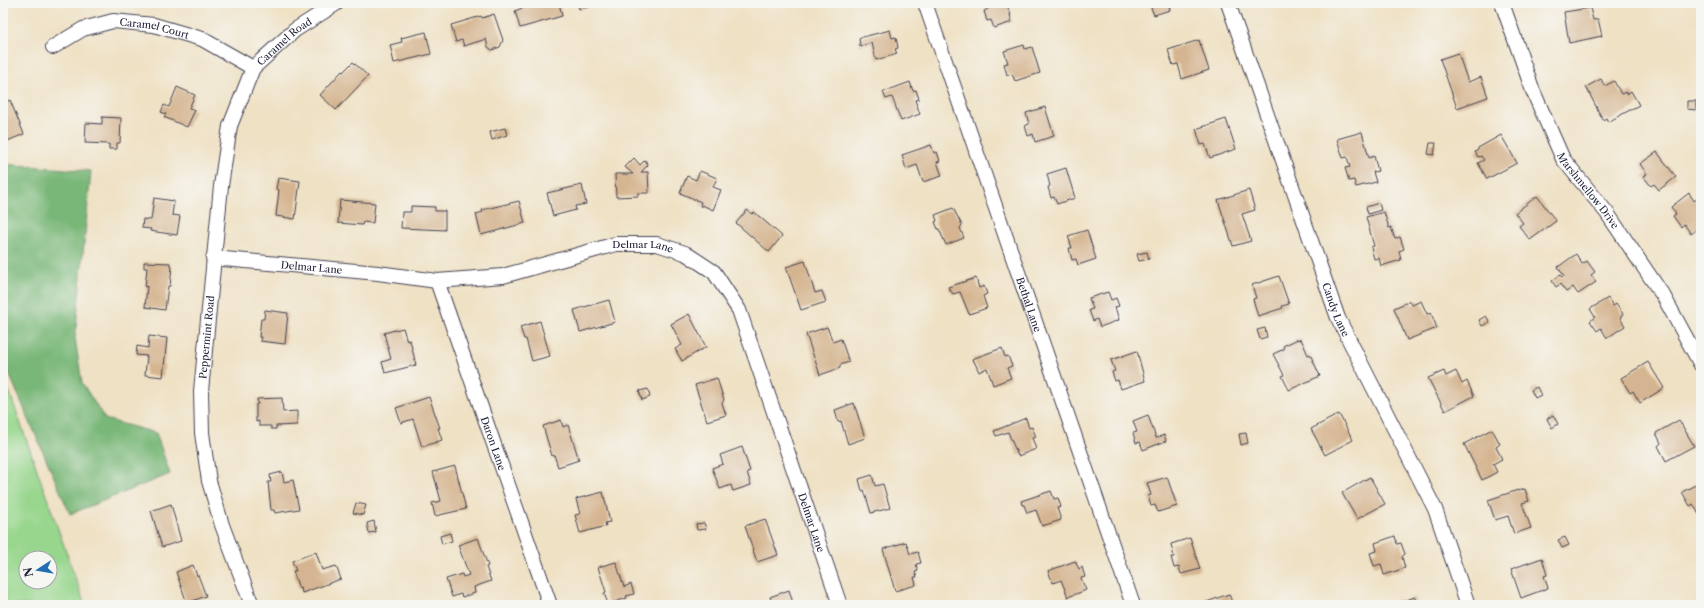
<svg xmlns="http://www.w3.org/2000/svg" width="1704" height="608" font-family="'Libre Caslon Text',serif">
<style>
.green{fill:#97d68c;stroke:#5c7c64;fill-rule:evenodd}
.forest{fill:#79b778;stroke:#4e6c5a}
.building{fill:#d5b591}
.lines{fill:none;stroke-linecap:round;stroke-linejoin:round}
.minor-casing{stroke:#413f50;stroke-width:16}
.minor{stroke:#fff;stroke-width:14}
.labels{text-anchor:middle;dominant-baseline:central;stroke-width:3;stroke-linejoin:round;paint-order:stroke}
.street-label{font-size:10px;fill:#22223b;stroke:#f6f6f2}
</style>
<rect width="100%" height="100%" fill="#f6f6f2"/>
<filter id="ink" filterUnits="userSpaceOnUse"><feTurbulence type="fractalNoise" baseFrequency=".025" numOctaves="2"/><feDisplacementMap in="SourceGraphic" scale="8" xChannelSelector="R" yChannelSelector="G"/><feConvolveMatrix kernelMatrix="1 2 1 2 8 2 1 2 1" color-interpolation-filters="sRGB"/></filter>
<filter id="wash" filterUnits="userSpaceOnUse"><feTurbulence type="fractalNoise" baseFrequency=".012" numOctaves="4" result="noise"/><feDisplacementMap in="SourceGraphic" scale="16" xChannelSelector="R" yChannelSelector="G"/><feGaussianBlur stdDeviation="0.9" result="paint"/><feColorMatrix in="noise" values="0 0 0 0 0 0 0 0 0 0 0 0 0 0 0 0 0 1.4 0 .05"/><feComposite in="paint" operator="in"/></filter>
<g filter="url(#wash)">
<rect width="100%" height="100%" fill="#efe1c4"/>
<path class="green" d="M3 374 85 605H3ZM26 558H50V582H26Z"/>
<polygon class="forest" points="3,164 91,171 75,338 82,383 105,419 156,433 170,474 70,514 3,360"/>
<g id="blocks">
<g class="building">
<polygon points="526,3 559,3 562,16 520,28 515,11 522,8 521,4"/>
<polygon points="578,3 603,3 603,4 579,9"/>
<polygon points="985,3 1006,3 1011,15 1010,15 1012,22 994,28 991,20 987,21 984,11 988,9"/>
<polygon points="1149,3 1179,3 1169,7 1170,10 1154,15"/>
<polygon points="1590,8 1593,20 1598,19 1602,36 1569,43 1564,12"/>
<polygon points="494,14 503,40 500,47 492,50 488,47 486,39 464,46 462,40 456,42 451,25 481,16 482,18"/>
<polygon points="890,30 892,38 896,37 898,48 895,49 897,54 876,60 872,43 860,46 859,38"/>
<polygon points="426,32 431,54 394,63 390,45 402,42 401,38"/>
<polygon points="1199,40 1209,70 1182,79 1178,64 1173,65 1168,50"/>
<polygon points="1024,45 1025,49 1032,47 1040,73 1015,81 1012,74 1007,75 1004,64 1008,63 1004,51"/>
<polygon points="1458,53 1468,82 1481,77 1488,97 1457,108 1440,59"/>
<polygon points="353,62 368,76 336,110 320,95 342,71 343,72"/>
<polygon points="1601,79 1605,86 1614,81 1621,94 1626,92 1627,94 1631,91 1639,105 1608,122 1606,118 1603,120 1586,87"/>
<polygon points="910,82 913,91 916,90 919,99 915,100 920,114 901,121 892,97 886,99 883,92"/>
<polygon points="177,87 195,95 189,108 195,110 187,127 164,117 166,114 161,112 164,105 169,107"/>
<polygon points="10,100 24,134 5,142 3,138 3,103"/>
<polygon points="1687,101 1696,101 1696,110 1687,109"/>
<polygon points="1045,107 1054,136 1035,142 1033,134 1028,136 1025,126 1029,124 1026,113"/>
<polygon points="102,117 121,118 120,143 117,143 117,149 109,149 109,144 85,143 86,123 102,124"/>
<polygon points="1226,119 1236,149 1210,158 1205,144 1201,145 1196,129"/>
<polygon points="505,128 507,135 492,140 490,132"/>
<polygon points="1362,132 1369,158 1374,156 1378,171 1373,172 1376,182 1356,187 1354,180 1349,181 1345,168 1350,167 1347,157 1343,158 1337,139"/>
<polygon points="1501,135 1517,163 1487,179 1478,163 1484,160 1481,156 1478,157 1475,152 1478,150 1478,148"/>
<polygon points="1430,143 1436,143 1434,155 1428,154"/>
<polygon points="931,145 934,153 937,152 940,161 937,162 942,176 923,182 917,165 906,169 902,155"/>
<polygon points="1657,152 1676,177 1659,190 1654,184 1651,186 1643,176 1647,174 1640,164"/>
<polygon points="634,158 640,165 645,160 648,165 641,172 648,172 649,193 638,193 638,196 616,197 615,174 633,174 625,167"/>
<polygon points="1066,168 1075,198 1057,204 1054,197 1051,198 1048,187 1050,186 1047,174"/>
<polygon points="700,171 717,178 713,187 721,190 713,210 702,205 702,207 700,206 701,202 680,193 687,176 696,180"/>
<polygon points="278,178 300,181 295,219 276,216 279,190 276,189"/>
<polygon points="582,185 586,204 575,206 576,210 553,216 547,193"/>
<polygon points="1249,190 1255,210 1242,214 1251,241 1233,246 1218,200"/>
<polygon points="1689,193 1694,201 1698,198 1701,201 1701,226 1691,234 1684,224 1681,227 1673,216 1676,214 1671,207"/>
<polygon points="1537,196 1556,221 1530,240 1519,226 1523,223 1515,213"/>
<polygon points="154,198 174,201 172,215 180,216 177,235 150,231 151,229 142,228 143,219 151,220"/>
<polygon points="340,200 375,203 373,223 363,222 362,225 338,223"/>
<polygon points="519,201 525,223 481,235 476,214 483,212 482,210"/>
<polygon points="1379,203 1381,210 1368,214 1366,207"/>
<polygon points="411,206 435,207 435,211 445,211 445,230 401,228 402,212 411,212"/>
<polygon points="953,208 962,225 960,228 964,238 946,245 939,229 938,229 935,222 937,221 935,215"/>
<polygon points="747,210 752,214 754,212 782,236 769,252 736,223"/>
<polygon points="1384,212 1389,228 1391,227 1395,239 1400,237 1404,249 1399,251 1401,260 1381,266 1379,258 1374,259 1371,247 1374,246 1366,217"/>
<polygon points="1087,230 1096,259 1078,265 1076,259 1072,260 1069,248 1072,248 1068,236"/>
<polygon points="1147,252 1149,259 1139,261 1137,254"/>
<polygon points="1576,254 1582,264 1587,261 1595,272 1591,275 1596,282 1578,294 1573,287 1566,292 1560,284 1556,287 1552,281 1560,275 1562,277 1564,276 1558,267"/>
<polygon points="805,261 815,293 822,291 826,302 801,310 786,267"/>
<polygon points="144,262 170,263 170,267 172,267 170,286 168,286 165,310 145,307 147,286 145,287 147,268 144,268"/>
<polygon points="1279,276 1289,304 1282,306 1283,308 1258,316 1253,299 1256,298 1252,285"/>
<polygon points="976,278 979,288 984,286 987,294 983,296 987,308 969,314 960,292 953,294 948,287"/>
<polygon points="1108,292 1111,300 1116,298 1119,306 1115,307 1119,320 1100,327 1097,319 1093,321 1089,310 1093,309 1089,298"/>
<polygon points="1608,298 1613,306 1616,304 1623,314 1620,318 1625,326 1607,338 1601,328 1597,331 1590,321 1595,317 1590,309"/>
<polygon points="609,300 615,322 580,332 574,310"/>
<polygon points="1410,301 1412,305 1421,301 1427,314 1431,313 1437,328 1407,340 1394,308"/>
<polygon points="265,310 288,313 285,344 260,341 261,337 259,337 261,319 264,319"/>
<polygon points="689,314 706,347 682,361 675,349 682,345 671,324"/>
<polygon points="1486,316 1490,322 1482,326 1479,320"/>
<polygon points="540,321 550,356 532,361 526,339 524,339 520,327"/>
<polygon points="827,327 833,342 841,339 849,362 840,365 840,368 820,375 806,334"/>
<polygon points="403,328 407,341 410,340 416,365 385,373 382,362 391,359 384,333"/>
<polygon points="1265,328 1267,337 1260,339 1257,330"/>
<polygon points="149,336 167,338 163,377 145,375 147,356 136,355 137,346 148,348"/>
<polygon points="1298,339 1298,340 1301,339 1308,355 1310,354 1320,376 1289,390 1282,376 1284,375 1273,354 1284,349 1283,346"/>
<polygon points="1002,348 1005,357 1008,356 1012,366 1007,368 1011,378 993,385 987,368 979,372 974,361 973,362 972,359"/>
<polygon points="1137,351 1145,381 1121,389 1118,380 1115,381 1112,372 1115,371 1111,360"/>
<polygon points="1648,362 1664,388 1640,403 1633,391 1630,393 1621,378"/>
<polygon points="1444,371 1446,376 1456,371 1462,384 1467,381 1474,396 1445,411 1428,378"/>
<polygon points="717,378 724,400 722,403 726,415 707,421 695,385"/>
<polygon points="1537,387 1541,395 1535,398 1531,390"/>
<polygon points="648,389 650,397 642,400 639,391"/>
<polygon points="429,397 440,428 438,428 442,440 422,447 413,419 401,423 396,408"/>
<polygon points="282,398 283,412 297,411 297,425 276,426 276,429 271,429 271,426 259,426 259,421 256,422 256,404 258,404 257,399"/>
<polygon points="854,403 865,438 848,444 841,421 838,422 835,410"/>
<polygon points="1339,414 1353,440 1325,455 1311,429"/>
<polygon points="1148,415 1156,438 1164,435 1166,441 1143,450 1140,442 1136,443 1133,433 1137,432 1133,421"/>
<polygon points="1553,415 1558,424 1552,428 1547,419"/>
<polygon points="1026,418 1029,428 1032,427 1036,437 1032,438 1036,449 1018,456 1008,432 996,436 994,431"/>
<polygon points="561,420 563,427 568,425 579,460 558,467 554,455 552,456 543,426"/>
<polygon points="1679,420 1694,446 1666,461 1658,446 1661,443 1656,433"/>
<polygon points="1492,429 1500,444 1496,447 1502,459 1493,464 1497,472 1482,480 1464,444"/>
<polygon points="1246,433 1248,443 1241,445 1239,434"/>
<polygon points="742,447 750,471 747,472 751,485 733,491 731,485 720,489 712,468 723,464 720,455"/>
<polygon points="455,466 466,509 435,516 432,503 441,501 433,472"/>
<polygon points="282,472 284,482 293,480 299,509 275,513 274,510 271,510 268,482 271,482 270,475"/>
<polygon points="872,475 875,486 883,484 890,508 871,513 864,490 862,491 859,479"/>
<polygon points="1167,477 1177,506 1158,512 1155,505 1151,506 1148,496 1151,495 1147,483"/>
<polygon points="1370,477 1385,504 1357,519 1342,493"/>
<polygon points="1701,482 1701,518 1693,504 1690,506 1682,492"/>
<polygon points="1525,489 1529,501 1522,503 1531,528 1514,534 1508,516 1495,520 1488,500 1518,490 1518,491"/>
<polygon points="1051,491 1054,499 1058,498 1061,507 1057,508 1061,520 1042,526 1036,510 1027,513 1024,505 1022,505 1021,501"/>
<polygon points="603,492 610,522 605,523 606,526 580,533 575,515 580,514 576,499"/>
<polygon points="356,503 366,505 363,515 353,513"/>
<polygon points="171,504 181,541 162,547 151,511"/>
<polygon points="765,519 778,555 757,562 745,526"/>
<polygon points="374,521 376,532 369,533 367,523"/>
<polygon points="704,523 706,529 697,530 696,524"/>
<polygon points="450,533 452,541 442,544 440,536"/>
<polygon points="1395,536 1397,544 1401,543 1405,554 1402,557 1405,568 1384,575 1381,564 1374,566 1370,553 1377,551 1375,543"/>
<polygon points="1565,537 1569,545 1562,548 1558,540"/>
<polygon points="478,538 488,566 486,567 491,581 474,587 475,593 462,597 461,594 452,597 446,579 462,574 463,577 469,575 458,545"/>
<polygon points="1190,538 1200,569 1181,574 1179,567 1174,568 1171,557 1174,557 1171,544"/>
<polygon points="906,542 910,554 918,552 921,563 916,564 918,571 915,572 917,577 914,577 916,585 895,591 883,549"/>
<polygon points="316,552 322,570 336,566 341,579 302,593 301,588 299,589 293,571 296,571 292,561"/>
<polygon points="1542,558 1547,575 1544,576 1548,588 1521,598 1511,569"/>
<polygon points="1075,561 1079,569 1082,567 1085,577 1081,578 1086,590 1068,597 1061,580 1053,583 1048,571"/>
<polygon points="616,562 624,587 631,584 634,594 626,596 627,598 608,604 604,593 606,592 598,567"/>
<polygon points="193,565 197,576 198,575 206,596 187,603 176,572"/>
<polygon points="789,590 793,603 795,602 796,605 773,605 770,597"/>
<polygon points="1229,594 1233,605 1198,605"/>
<polygon points="1415,597 1417,605 1396,605 1395,604"/>
</g>
</g>
</g>
<g filter="url(#ink)">
<use href="#blocks" fill-opacity="0" stroke="#413f50" stroke-width="1"/>
<g class="lines">
<g class="minor-casing">
<g id="minor">
<path id="s1" d="M925 3 1133 605"/>
<path id="s2" d="M1228 3 1338 318 1435 509 1468 605"/>
<path id="s3" d="M1502 3 1533 91 1563 159 1607 213 1664 297 1701 365"/>
<path id="s4" d="M53 47 83 29 113 21 154 25 202 39 253 68"/>
<path id="s5" d="M213 258 378 273 437 281 503 276 616 244H657L685 253 714 272 739 310 840 605"/>
<path id="s6" d="M437 281 550 605"/>
<path id="s7" d="M252 605 222 525 209 481 202 433 201 391 221 186 230 126 253 68 295 30 337 3"/>
</g>
</g>
<use href="#minor" class="minor"/>
</g>
</g>
<g class="labels">
<g class="street-label">
<text stroke="none"><textPath href="#s4" startOffset="108">Caramel Court</textPath></text>
<text stroke="none"><textPath href="#s7" startOffset="592">Caramel Road</textPath></text>
<text stroke="none"><textPath href="#s3" startOffset="208">Marshmellow Drive</textPath></text>
<text stroke="none"><textPath href="#s5" startOffset="436">Delmar Lane</textPath></text>
<text stroke="none"><textPath href="#s5" startOffset="99">Delmar Lane</textPath></text>
<text stroke="none"><textPath href="#s1" startOffset="319">Bethal Lane</textPath></text>
<text stroke="none"><textPath href="#s2" startOffset="325">Candy Lane</textPath></text>
<text stroke="none"><textPath href="#s7" startOffset="276">Peppermint Road</textPath></text>
<text stroke="none"><textPath href="#s6" startOffset="172">Daron Lane</textPath></text>
<text stroke="none"><textPath href="#s5" startOffset="784">Delmar Lane</textPath></text>
</g>
</g>
<rect width="1704" height="608" fill="none" stroke="#f6f6f2" stroke-width="16"/>
<g transform="translate(38 570) rotate(258)"><circle r="19" fill="#f6f6f2" stroke="#a1a1a9"/>
<path d="M0-3L7 15L0 10L-7 15Z" fill="#1f6fb2"/>
<text y="-6" font-size="11" font-weight="bold" text-anchor="middle" fill="#22223b">N</text>
</g>
</svg>
